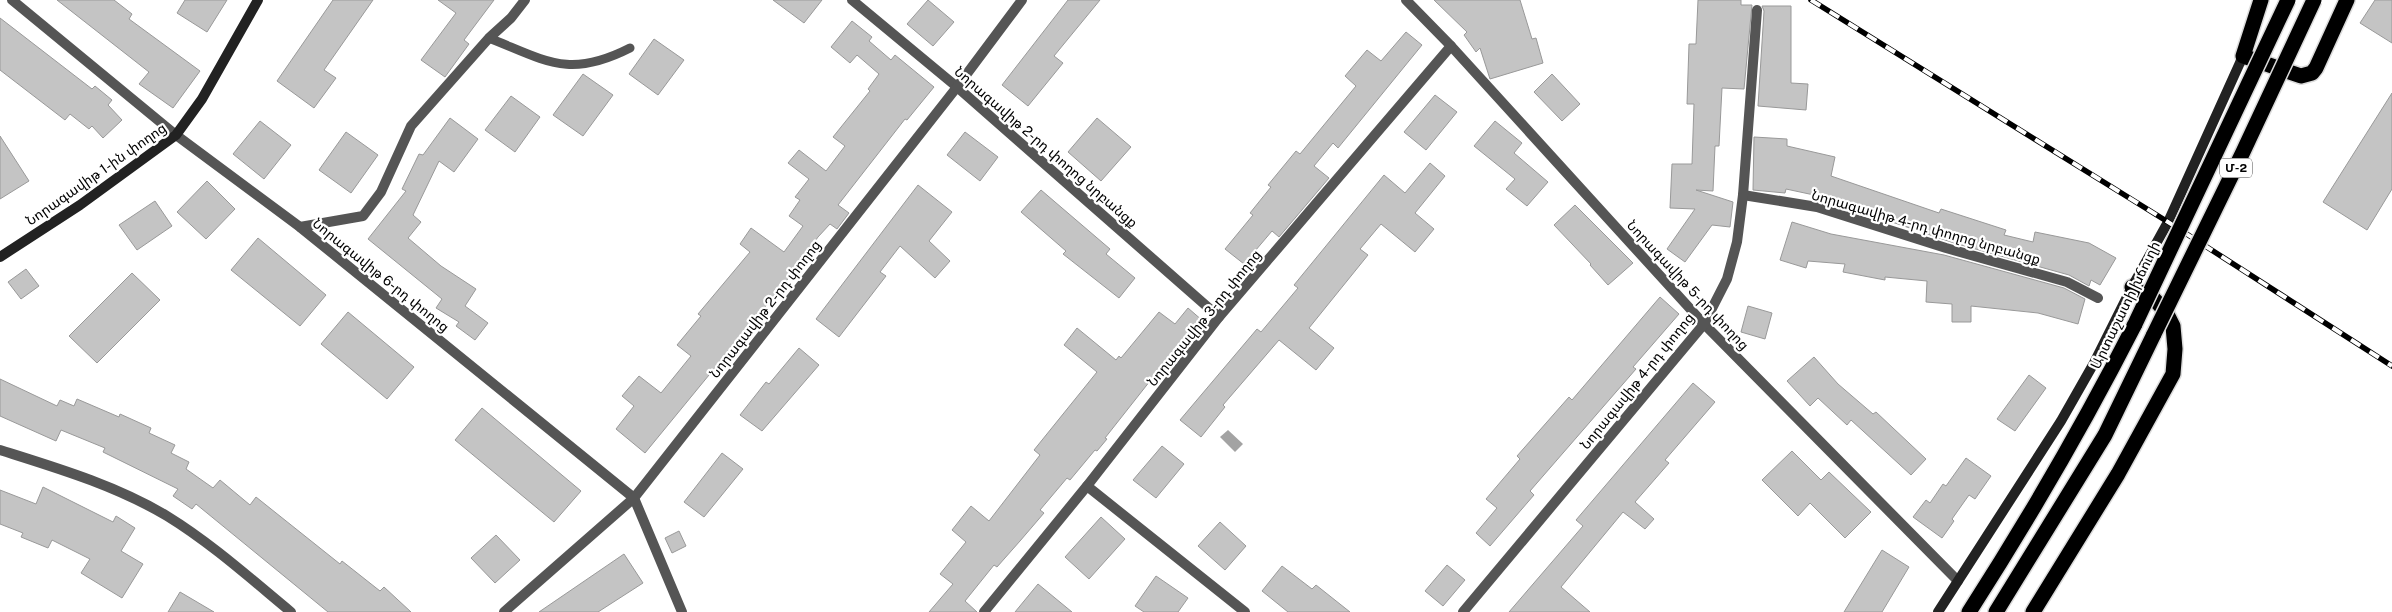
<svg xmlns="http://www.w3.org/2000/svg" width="2392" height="612" font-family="'Public Sans','Noto Sans Armenian',sans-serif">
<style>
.water{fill:#a3a3a3}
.building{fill:#c4c4c4;stroke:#999}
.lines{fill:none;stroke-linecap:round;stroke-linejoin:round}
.highway-casing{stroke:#dbdbdb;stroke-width:18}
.lane{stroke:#555;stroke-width:9}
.street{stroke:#555;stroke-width:10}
.secondary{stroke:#222;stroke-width:10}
.highway{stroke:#000;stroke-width:15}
.rail-casing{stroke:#000;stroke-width:5.5}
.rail{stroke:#fff;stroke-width:4;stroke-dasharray:11;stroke-linecap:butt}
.highway-bridge-casing{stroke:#dbdbdb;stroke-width:18;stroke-linecap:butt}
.highway-bridge{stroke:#000;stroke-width:15}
.labels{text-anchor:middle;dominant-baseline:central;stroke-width:4.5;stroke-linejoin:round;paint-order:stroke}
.shield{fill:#fff;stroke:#4c4c4c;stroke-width:1}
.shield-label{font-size:12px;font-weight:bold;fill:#000}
.street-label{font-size:14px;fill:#000;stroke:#fff}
</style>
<rect width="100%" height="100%" fill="#fff"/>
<polygon class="water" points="1228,430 1243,444 1235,452 1220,437"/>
<g class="building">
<polygon points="57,0 114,0 132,14 129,19 200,71 173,108 139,84 149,72"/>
<polygon points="185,0 227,0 207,32 177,13"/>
<polygon points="333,0 373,0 324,70 336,78 314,108 277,81"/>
<polygon points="438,0 494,0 464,40 469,44 445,77 421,60 456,13"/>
<polygon points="773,0 822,0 804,23"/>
<polygon points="928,0 954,22 933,46 907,24"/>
<polygon points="1068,0 1100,0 1054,56 1063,63 1028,106 1002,85"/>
<polygon points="1434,0 1520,0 1532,39 1536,38 1543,63 1490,79 1480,48 1476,52 1464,35 1467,32"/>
<polygon points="1698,0 1741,0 1741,5 1752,5 1744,89 1722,88 1719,146 1715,146 1713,191 1696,190 1733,202 1730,227 1712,225 1685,262 1667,249 1695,209 1670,208 1672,164 1692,164 1694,104 1687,104 1689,44 1696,44"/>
<polygon points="2375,0 2392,0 2392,43 2360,23"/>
<polygon points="1762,6 1791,6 1791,83 1808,84 1806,110 1758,106 1764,11"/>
<polygon points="0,18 92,89 95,86 112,100 108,105 122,120 103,138 92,126 89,129 70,114 65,120 0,70"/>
<polygon points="852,21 872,37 869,41 891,60 895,55 934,87 907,120 905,119 838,205 849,213 837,229 830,224 818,237 787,280 645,453 616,429 634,406 622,396 639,376 661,393 691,356 677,345 701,316 698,314 750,252 740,244 751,228 784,252 803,226 789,216 800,200 795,197 809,179 788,163 799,150 826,171 845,146 833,137 870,91 868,89 879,74 857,55 850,63 831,47"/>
<polygon points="1406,32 1422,45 1338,148 1333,143 1314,166 1329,178 1279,237 1272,231 1244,264 1225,249 1253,215 1250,213 1271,187 1268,185 1296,151 1300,154 1356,86 1345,76 1367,50 1381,61"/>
<polygon points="654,39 684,60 658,95 629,74"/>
<polygon points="583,74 613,95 583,136 553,115"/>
<polygon points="1552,74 1580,104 1562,121 1534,92"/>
<polygon points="2392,93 2392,189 2367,230 2323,202"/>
<polygon points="1435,95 1457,112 1426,150 1404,132"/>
<polygon points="511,96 540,117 515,152 485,130"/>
<polygon points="450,118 478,139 454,172 439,161 413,215 421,222 408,238 441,266 476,289 465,306 488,323 475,340 456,326 459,322 436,308 442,299 368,239 406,191 402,189 419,154 423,155"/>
<polygon points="1097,118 1131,147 1101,181 1068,152"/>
<polygon points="260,121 291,145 264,179 233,154"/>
<polygon points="1495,121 1522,143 1514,153 1548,182 1527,206 1506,189 1515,179 1474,146"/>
<polygon points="346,132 378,155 351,193 319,170"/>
<polygon points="965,132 998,157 980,181 947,155"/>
<polygon points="0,136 29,181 0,199"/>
<polygon points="1754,137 1787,139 1787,146 1835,157 1831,176 1939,213 1941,209 2006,230 2004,235 2033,242 2035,232 2089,243 2116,258 2100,285 2091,280 2089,286 2069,275 1954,243 1827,200 1828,198 1786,189 1785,193 1753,190"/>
<polygon points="1430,163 1445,176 1415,213 1434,229 1415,252 1381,224 1360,249 1368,255 1309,328 1334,348 1316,370 1279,340 1223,405 1225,407 1201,437 1180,420 1257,329 1261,332 1298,288 1294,285 1384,175 1405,193"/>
<polygon points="207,181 235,209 206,239 177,212"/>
<polygon points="918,185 952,212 929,241 950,261 935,278 900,246 880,272 886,276 839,337 816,319"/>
<polygon points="1041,190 1110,249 1106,254 1135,278 1119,298 1063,254 1066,251 1021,212"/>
<polygon points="155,201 172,226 137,250 119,225"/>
<polygon points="1575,205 1633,263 1608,285 1590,265 1591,264 1554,225"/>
<polygon points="1792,222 1831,234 1944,255 2064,288 2085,299 2078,324 2038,313 1971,306 1971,322 1952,322 1952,304 1926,302 1927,281 1885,277 1885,280 1843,272 1845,264 1808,261 1806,268 1780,260"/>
<polygon points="258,238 326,295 300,326 231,270"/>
<polygon points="26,269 39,286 21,299 8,282"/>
<polygon points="132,273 160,300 97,363 69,336"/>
<polygon points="1660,297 1679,314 1633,367 1636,369 1530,491 1534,495 1490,546 1476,533 1497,508 1486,499 1520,459 1517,456 1569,397 1572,400"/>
<polygon points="1748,306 1772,313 1765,339 1741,332"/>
<polygon points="1188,308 1203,321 1193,334 1190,332 1150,381 1105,438 1107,439 1097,451 1095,450 1070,480 1067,478 1040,510 1044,513 1020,541 997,567 994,565 965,601 977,612 929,612 953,584 940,574 966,542 952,530 971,506 989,521 1040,455 1034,450 1097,372 1064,345 1077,328 1116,360 1119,356 1121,358 1159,312 1175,324"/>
<polygon points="348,312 414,367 387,399 321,344"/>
<polygon points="799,348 819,365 762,431 740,415 766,382 769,384"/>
<polygon points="1814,357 1838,384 1873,414 1876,412 1926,459 1911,475 1851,420 1847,425 1818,398 1810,406 1787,381"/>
<polygon points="2029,375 2046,388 2015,431 1997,419"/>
<polygon points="0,379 57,406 60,400 74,406 77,399 119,417 120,414 151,428 149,433 175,445 171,453 189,462 186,469 213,488 220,480 250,505 256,497 340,564 342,561 380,591 384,587 411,612 328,612 196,504 192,509 173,496 178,489 103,452 105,448 61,430 56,441 0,416"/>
<polygon points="1693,383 1715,402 1665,460 1669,463 1635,502 1654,519 1645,529 1623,512 1561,587 1590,612 1509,612 1583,526 1576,520"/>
<polygon points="482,408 581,491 554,522 455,440"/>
<polygon points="1162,446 1184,464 1156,498 1133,480"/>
<polygon points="1792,451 1821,480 1829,472 1871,512 1845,538 1810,503 1798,516 1762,480"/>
<polygon points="722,453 743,469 704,517 684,502"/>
<polygon points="1966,458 1991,476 1975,499 1969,495 1952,519 1954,521 1942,538 1913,517 1926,500 1930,503 1943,484 1946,486"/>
<polygon points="43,487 113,522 116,516 135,528 121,551 143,564 122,598 81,573 90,559 52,540 48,548 21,537 23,533 0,524 0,490 36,504"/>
<polygon points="1101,517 1125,539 1089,579 1065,557"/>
<polygon points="1220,522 1246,546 1225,570 1198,546"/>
<polygon points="679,531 686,546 672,553 665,538"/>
<polygon points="496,535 520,560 495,583 471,558"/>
<polygon points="1882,550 1909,567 1882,612 1844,612"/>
<polygon points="624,554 643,583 598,612 539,612"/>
<polygon points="1447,565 1465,580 1443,606 1425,591"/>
<polygon points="1282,566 1312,589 1316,585 1350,612 1288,612 1262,591"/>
<polygon points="1156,576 1188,598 1178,612 1144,612 1135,606"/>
<polygon points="1038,584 1072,612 1015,612"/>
<polygon points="180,592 214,612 168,612"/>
</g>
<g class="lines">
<g class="highway-casing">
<g id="highway">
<polyline points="2261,0 2243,56 2301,76 2312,73 2316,68 2347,0"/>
<path d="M1969 612C2030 517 2084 424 2135 324"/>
<polyline points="1996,612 2105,435 2154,334"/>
<polyline points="2033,612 2118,474 2173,374 2175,349 2173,326 2166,312 2154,299 2132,287"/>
</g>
</g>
<path class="lane" d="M489 38C547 61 569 79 630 48"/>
<g class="street">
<polyline points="12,0 176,135 300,227 634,498 682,612"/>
<polyline points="852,0 957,87 1219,317"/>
<polyline points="1406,0 1451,46 1704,324 1958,581"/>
<polyline points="1743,195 1817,207 1946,248 2067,282 2098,298"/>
<polyline points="300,227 363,216 381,192 411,126 489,38 511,18 525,0"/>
<path d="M0 450C57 468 115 485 167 516 211 543 251 579 291 612"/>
<polyline points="1087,486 1245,612"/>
<polyline points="504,612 634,498 957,87 1022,0"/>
<polyline points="984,612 1087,486 1219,317 1451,46"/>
<polyline points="1463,612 1704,324 1727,279 1737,242 1743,195 1757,10"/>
</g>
<g class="secondary">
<polyline points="0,257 80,205 176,135 202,99 258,0"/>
<polyline points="1938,612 2061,421 2094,363 2132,287 2168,222 2243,56"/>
</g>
<use href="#highway" class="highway"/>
<g class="rail-casing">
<polyline id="rail" points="1811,0 2168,222 2392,366"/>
</g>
<use href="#rail" class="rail"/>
<g class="highway-bridge-casing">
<g id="highway-bridge">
<polyline points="2135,324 2288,0"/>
<polyline points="2154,334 2243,152 2314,0"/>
</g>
</g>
<use href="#highway-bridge" class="highway-bridge"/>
</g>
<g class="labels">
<rect class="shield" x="2220" y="158.5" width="32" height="19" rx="4"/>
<g class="shield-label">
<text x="2236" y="168">Մ-2</text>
</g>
<g class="street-label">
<text transform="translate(1046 147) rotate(41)">Նորագավիթ 2-րդ փողոց նրբանցք</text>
<text transform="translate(96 174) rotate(-35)">Նորագավիթ 1-ին փողոց</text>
<text transform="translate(1926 227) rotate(16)">Նորագավիթ 4-րդ փողոց նրբանցք</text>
<text transform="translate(381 275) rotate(39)">Նորագավիթ 6-րդ փողոց</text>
<text transform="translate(1688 285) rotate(47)">Նորագավիթ 5-րդ փողոց</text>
<text transform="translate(2125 305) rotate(-64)">Արտաշատի խճուղի</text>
<text transform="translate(765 309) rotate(-52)">Նորագավիթ 2-րդ փողոց</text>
<text transform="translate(1204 318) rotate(-51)">Նորագավիթ 3-րդ փողոց</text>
<text transform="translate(1637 381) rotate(-51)">Նորագավիթ 4-րդ փողոց</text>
</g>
</g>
</svg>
